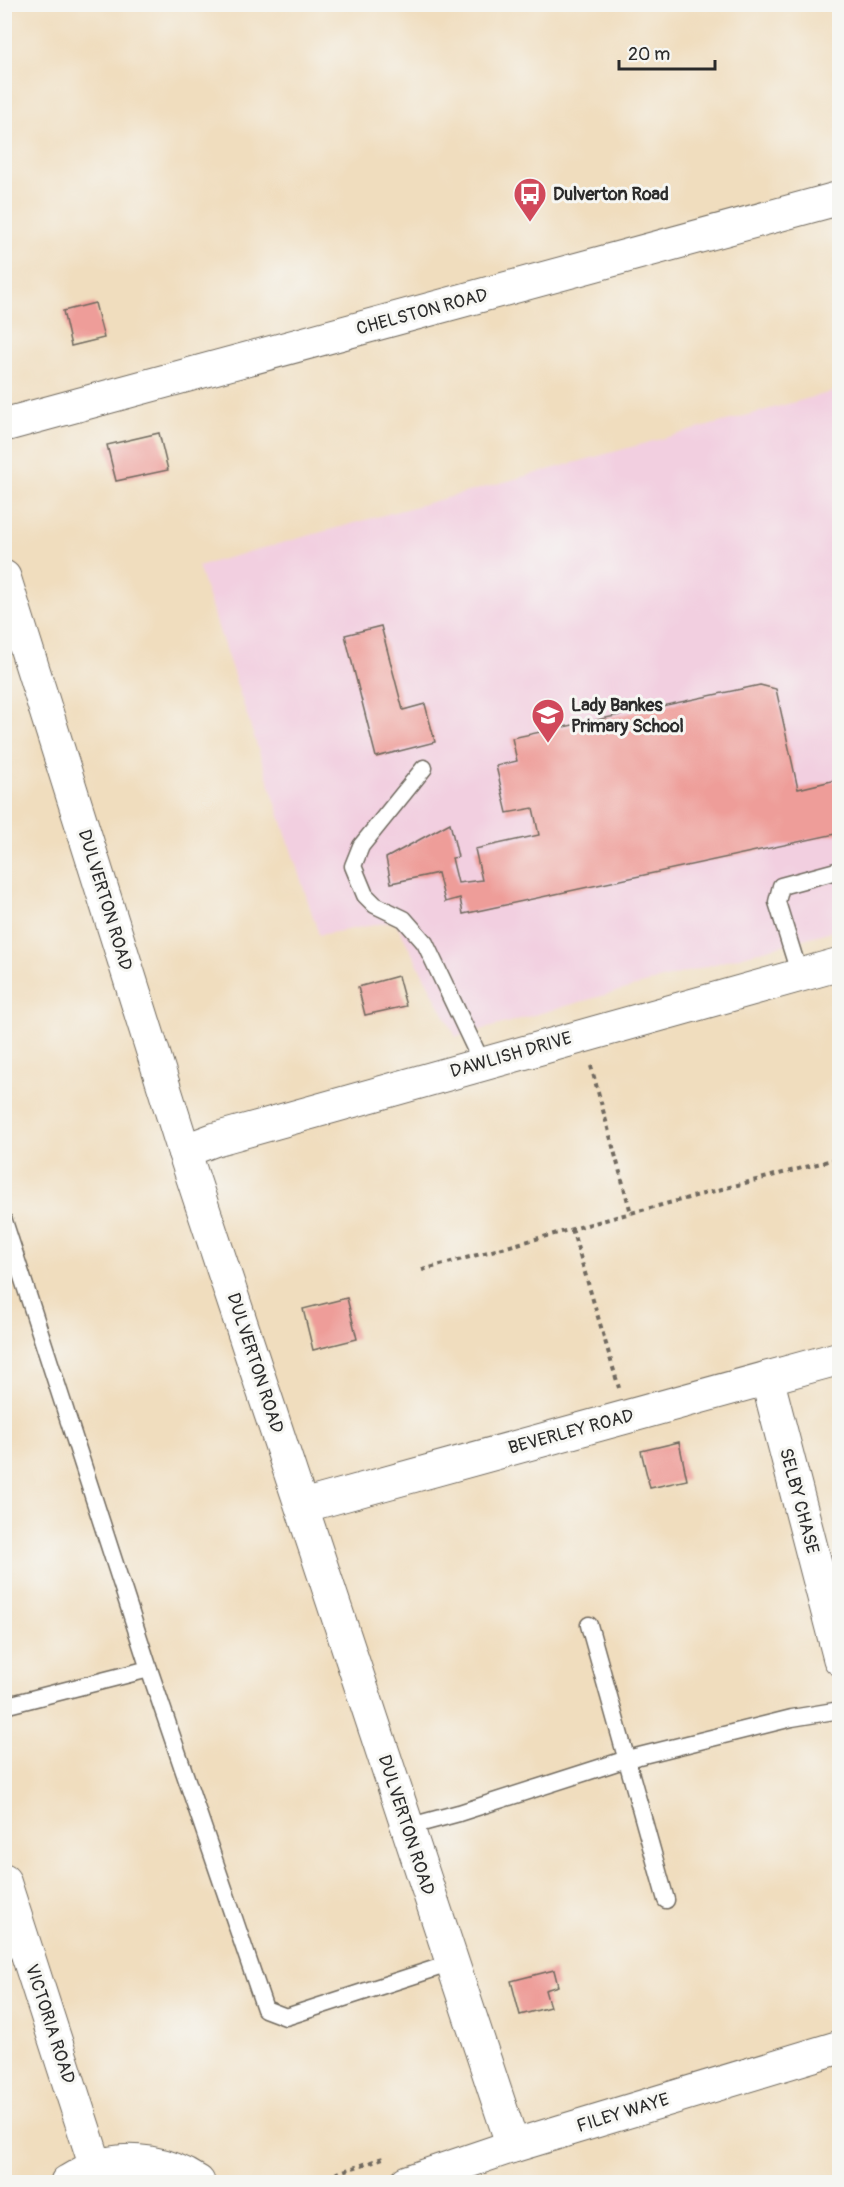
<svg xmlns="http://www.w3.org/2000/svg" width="844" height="2187" font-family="Pangolin,sans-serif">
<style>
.built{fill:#f2cfe0}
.building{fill:#ee9d99}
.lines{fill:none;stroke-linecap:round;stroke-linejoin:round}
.service-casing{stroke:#70695e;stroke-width:19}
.minor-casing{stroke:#70695e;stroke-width:35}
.tertiary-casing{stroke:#70695e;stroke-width:35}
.path{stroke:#70695e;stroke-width:4;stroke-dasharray:4.5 4.5;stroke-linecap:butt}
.service{stroke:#fff;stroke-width:16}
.minor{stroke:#fff;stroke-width:33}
.tertiary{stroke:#fff;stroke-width:33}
.labels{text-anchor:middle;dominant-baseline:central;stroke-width:6;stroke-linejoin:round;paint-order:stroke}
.poi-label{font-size:18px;font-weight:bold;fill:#2b2b2b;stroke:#f6f6f2;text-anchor:start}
.street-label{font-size:18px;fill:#2b2b2b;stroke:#f6f6f2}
</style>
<rect width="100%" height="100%" fill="#f6f6f2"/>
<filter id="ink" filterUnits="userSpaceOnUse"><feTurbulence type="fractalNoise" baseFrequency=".0167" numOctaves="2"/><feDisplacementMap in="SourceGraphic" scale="12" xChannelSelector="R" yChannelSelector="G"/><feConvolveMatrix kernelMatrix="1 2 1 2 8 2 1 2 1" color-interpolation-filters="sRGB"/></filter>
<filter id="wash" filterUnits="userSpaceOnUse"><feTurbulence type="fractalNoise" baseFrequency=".008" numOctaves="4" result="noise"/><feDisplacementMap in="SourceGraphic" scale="24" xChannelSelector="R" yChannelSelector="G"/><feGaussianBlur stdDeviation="1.35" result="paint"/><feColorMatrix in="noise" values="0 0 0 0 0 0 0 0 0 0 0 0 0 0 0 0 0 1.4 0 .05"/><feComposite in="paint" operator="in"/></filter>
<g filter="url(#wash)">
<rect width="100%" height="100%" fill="#f0ddbe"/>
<polygon class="built" points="839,390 839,929 456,1037 395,921 319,935 198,566"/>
<g id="blocks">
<g class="building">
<polygon points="95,303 104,338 71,346 63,311"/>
<polygon points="159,433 168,470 116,481 107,445"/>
<polygon points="381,626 403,710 425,704 435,742 376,757 345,635"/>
<polygon points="760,685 776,689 798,789 840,779 840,833 463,914 460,898 445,902 438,873 391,883 386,858 450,823 458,857 452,858 458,883 482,880 475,849 539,835 533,808 507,813 496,766 517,761 512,738"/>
<polygon points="840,734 840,755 838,755 834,735"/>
<polygon points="398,976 406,1006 365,1015 358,987"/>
<polygon points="347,1298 357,1339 313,1350 303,1309"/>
<polygon points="679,1442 687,1480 650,1488 641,1451"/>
<polygon points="554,1970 558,1986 545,1990 550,2007 520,2015 511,1981"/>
</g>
</g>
</g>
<g filter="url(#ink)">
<use href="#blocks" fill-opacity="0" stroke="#70695e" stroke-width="1.5"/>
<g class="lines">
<g class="service-casing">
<g id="service">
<polyline points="424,768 361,846 353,866 365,895 375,905 404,919 425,943 482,1063"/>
<polyline points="800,976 777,902 781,886 840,870"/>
<polyline points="4,1221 149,1669 265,2009 286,2017 452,1963"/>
<polyline points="589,1625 666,1900"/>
<polyline points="4,1706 149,1669"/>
<polyline points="407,1827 459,1813 627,1759 792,1718 840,1710"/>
</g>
</g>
<g class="minor-casing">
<g id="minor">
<polyline points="4,425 840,198"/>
<polyline points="4,577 184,1151 513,2146"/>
<polyline points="184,1151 216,1139 840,964"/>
<polyline points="767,1378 840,1659"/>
<polyline points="303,1506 840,1358"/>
<polyline points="407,2182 513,2146 840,2047"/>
</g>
</g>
<g class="tertiary-casing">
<g id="tertiary">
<polyline points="4,1881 96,2167"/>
<path d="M67 2182C76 2177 86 2170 96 2167 130 2155 169 2163 198 2182"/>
</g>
</g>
<g class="path">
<polyline points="591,1066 631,1213 840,1158"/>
<polyline points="572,1229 619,1388"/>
<polyline points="422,1270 631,1213"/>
<polyline points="310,2182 386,2157"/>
</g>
<use href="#service" class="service"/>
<use href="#minor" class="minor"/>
<use href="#tertiary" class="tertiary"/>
</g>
</g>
<defs>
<g id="bus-pin" transform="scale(1.725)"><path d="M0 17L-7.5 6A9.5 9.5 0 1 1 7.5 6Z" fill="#d1495b" stroke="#f6f6f2"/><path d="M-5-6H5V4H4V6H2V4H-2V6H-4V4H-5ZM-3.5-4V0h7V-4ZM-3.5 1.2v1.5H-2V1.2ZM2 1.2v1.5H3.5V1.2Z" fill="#fff"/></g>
<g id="school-pin" transform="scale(1.725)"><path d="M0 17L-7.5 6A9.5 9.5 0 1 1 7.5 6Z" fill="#d1495b" stroke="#f6f6f2"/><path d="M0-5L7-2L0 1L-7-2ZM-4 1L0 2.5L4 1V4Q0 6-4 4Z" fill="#fff"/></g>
</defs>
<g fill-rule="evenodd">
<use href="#bus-pin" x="530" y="194"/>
<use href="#school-pin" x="548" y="715"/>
</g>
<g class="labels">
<g class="poi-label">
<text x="553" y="194">Dulverton Road</text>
<text x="571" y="705">Lady Bankes<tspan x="571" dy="21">Primary School</tspan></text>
</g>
<g class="street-label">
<text transform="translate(422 312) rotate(-15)">CHELSTON ROAD</text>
<text transform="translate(105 900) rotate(73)">DULVERTON ROAD</text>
<text transform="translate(511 1055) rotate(-16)">DAWLISH DRIVE</text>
<text transform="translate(255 1363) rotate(72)">DULVERTON ROAD</text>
<text transform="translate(571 1432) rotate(-15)">BEVERLEY ROAD</text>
<text transform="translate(799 1501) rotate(75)">SELBY CHASE</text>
<text transform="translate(406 1825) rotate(72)">DULVERTON ROAD</text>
<text transform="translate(50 2024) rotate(72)">VICTORIA ROAD</text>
<text transform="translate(623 2113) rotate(-17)">FILEY WAYE</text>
</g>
</g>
<rect width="844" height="2187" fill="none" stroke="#f6f6f2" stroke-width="24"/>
<path d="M619 60v9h96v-9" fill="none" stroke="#2b2b2b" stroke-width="3"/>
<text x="628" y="60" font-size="18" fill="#2b2b2b" stroke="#f6f6f2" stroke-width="4.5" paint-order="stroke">20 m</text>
</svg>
